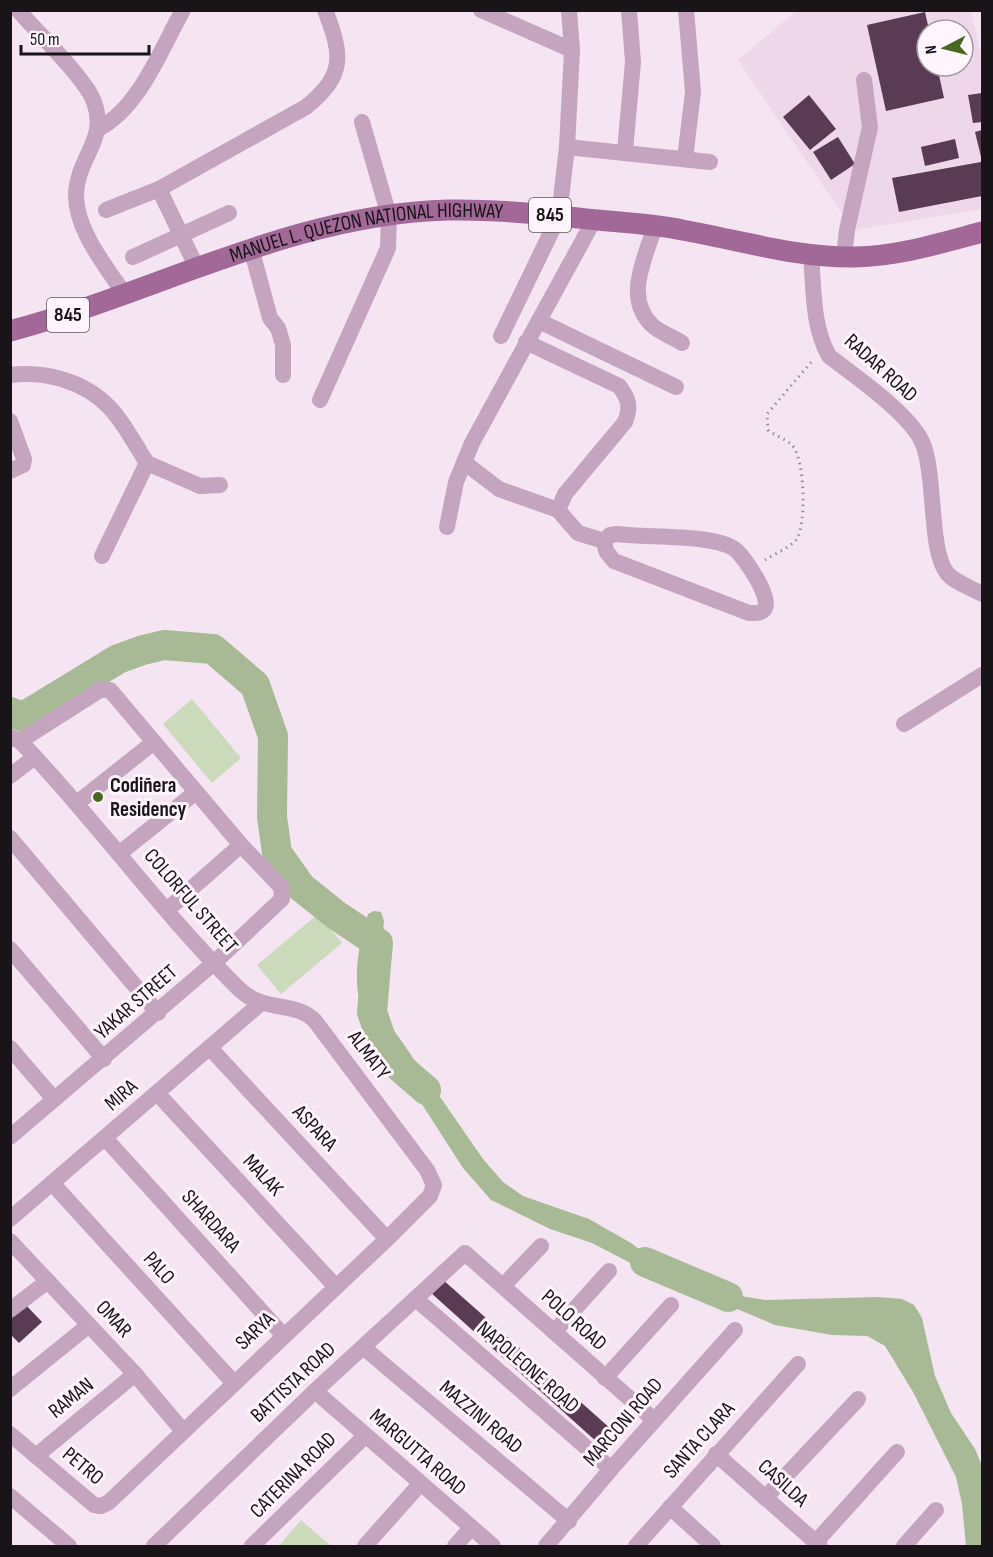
<svg xmlns="http://www.w3.org/2000/svg" width="993" height="1557" font-family="'Sofia Sans Condensed',sans-serif">
<style>
.built{fill:#edd7e9;fill-rule:evenodd}
.green{fill:#cadabb}
.water{fill:#a7ba95}
.lines{fill:none;stroke-linecap:round;stroke-linejoin:round}
.river{stroke:#a7ba95;stroke-width:30}
.building{fill:#593c54}
.path{stroke:#998d97;stroke-width:3;stroke-dasharray:1.5 4.5;stroke-linecap:butt}
.minor{stroke:#c4a4be;stroke-width:16}
.major{stroke:#a16898;stroke-width:21}
.poi-dot{fill:#47681e;stroke:#fff5fd;stroke-width:2}
.labels{text-anchor:middle;dominant-baseline:central;stroke-width:6;stroke-linejoin:round;paint-order:stroke}
.shield{fill:#fff5fd;stroke:#5e585d;stroke-width:1.5}
.shield-label{font-size:20px;font-weight:bold;fill:#191418}
.street-label{font-size:21px;fill:#191418;stroke:#fff5fd}
.poi-label{font-size:21px;font-weight:bold;fill:#191418;stroke:#fff5fd;text-anchor:start}
</style>
<rect width="100%" height="100%" fill="#f5e5f2"/>
<path class="built" d="M796 11H971L982 60V209L853 230 738 60ZM927 30H963V66H927Z"/>
<g class="green">
<polygon points="192,699 241,758 212,783 163,724"/>
<polygon points="318,914 342,943 281,994 257,965"/>
<polygon points="301,1520 330,1545 328,1546 279,1546"/>
</g>
<path class="water" d="M374 911 381 912 384 921 377 995 380 1010 483 1159 503 1182 523 1196 589 1219 631 1243 667 1271 728 1294 765 1300 878 1297 902 1299 914 1305 922 1318 935 1376 951 1413 975 1449 982 1466V1546H966L962 1504 956 1477 913 1392 885 1346 867 1336 832 1335 775 1325 642 1269 592 1243 550 1229 491 1200 463 1168 362 1011C352 980 358 946 368 914Z"/>
<g class="lines">
<g class="river">
<polyline points="10,712 23,717 118,659 143,650 164,645 213,649 255,685 273,736 272,817 277,853 301,887 336,915 378,943 372,1012 387,1056 426,1090"/>
<polyline points="645,1262 728,1297"/>
</g>
</g>
<g class="building">
<polygon points="925,12 929,30 927,30 927,66 937,66 944,98 886,111 867,25"/>
<polygon points="982,93 982,122 973,123 968,95"/>
<polygon points="809,95 836,129 810,150 783,117"/>
<polygon points="982,130 982,161 975,132"/>
<polygon points="838,137 855,164 831,180 813,152"/>
<polygon points="955,139 959,158 925,166 921,147"/>
<polygon points="981,162 982,196 899,212 892,178"/>
<polygon points="442,1279 611,1429 598,1443 430,1292"/>
<polygon points="24,1303 42,1322 19,1343 10,1334 10,1316"/>
</g>
<g class="lines">
<path class="path" d="M765 560C774 554 789 548 796 540 807 525 805 459 792 445 786 439 775 436 768 430L767 414 813 360"/>
<g class="minor">
<path d="M18 10C35 30 87 80 94 102 108 139 78 157 76 193 75 230 106 266 125 295"/>
<polyline points="481,10 572,50"/>
<path d="M100 128C140 106 161 49 183 10"/>
<polyline points="567,147 710,162"/>
<polyline points="625,151 633,62 629,10"/>
<polyline points="685,159 693,92 686,10"/>
<polyline points="159,189 196,266"/>
<path d="M106 210 159 189 306 107C345 75 343 56 325 10"/>
<path d="M655 226C645 259 623 298 653 326 661 333 673 337 682 343"/>
<polyline points="251,248 270,318 278,328 283,345 283,375"/>
<path d="M811 255C814 289 812 326 829 356 854 376 911 414 923 444 936 478 929 551 947 573 954 582 972 588 982 594"/>
<polyline points="844,256 847,230 870,127 864,80"/>
<polyline points="133,257 229,213"/>
<polyline points="539,321 676,387"/>
<polyline points="501,336 559,216 567,147 572,50 569,10"/>
<path d="M526 342 619 386C629 399 631 407 625 422L565 494 558 510"/>
<path d="M10 375C46 371 85 381 110 408 125 424 135 445 147 463L102 556"/>
<polyline points="320,400 388,248 389,216 362,122"/>
<polyline points="10,421 24,459 23,465 10,471"/>
<polyline points="147,463 200,486 220,485"/>
<polyline points="465,463 499,489 558,510 578,533 604,541"/>
<polyline points="447,527 456,482 472,443 594,220"/>
<path d="M617 534C646 538 710 534 733 548 743 554 771 596 765 608 762 614 755 613 749 613L614 561 606 551 604 541 610 535Z"/>
<polyline points="904,724 982,675"/>
<path d="M10 737 20 741C96 820 160 911 238 988 264 1014 295 1000 315 1021L427 1170 434 1185 430 1196 387 1239 109 1502 101 1506 94 1505 10 1434"/>
<polyline points="10,776 35,757"/>
<polyline points="77,803 154,742"/>
<polyline points="10,838 158,1013"/>
<polyline points="120,853 196,792"/>
<polyline points="167,910 241,845"/>
<polyline points="10,949 104,1059"/>
<polyline points="10,1048 54,1099"/>
<polyline points="210,1048 387,1239"/>
<polyline points="157,1093 336,1287"/>
<polyline points="10,1137 215,962 282,899 281,887 241,845 110,690 100,690 20,741"/>
<polyline points="105,1138 284,1336"/>
<polyline points="52,1183 233,1382"/>
<polyline points="10,1219 260,1004"/>
<polyline points="10,1241 135,1374 182,1430"/>
<polyline points="503,1286 541,1246"/>
<polyline points="416,1299 611,1469"/>
<polyline points="10,1310 48,1281"/>
<polyline points="554,1332 609,1271"/>
<polyline points="363,1347 569,1521"/>
<polyline points="605,1378 671,1305"/>
<polyline points="10,1389 89,1325"/>
<polyline points="315,1391 493,1546"/>
<polyline points="716,1454 820,1546"/>
<polyline points="36,1456 135,1374"/>
<polyline points="10,1496 69,1546"/>
<polyline points="765,1498 858,1399"/>
<polyline points="670,1507 713,1546"/>
<polyline points="815,1543 897,1452"/>
<polyline points="154,1546 315,1391 465,1253 654,1420"/>
<polyline points="252,1546 365,1436"/>
<polyline points="365,1546 420,1484"/>
<polyline points="455,1546 471,1528"/>
<polyline points="546,1546 611,1469 735,1330"/>
<polyline points="636,1546 798,1364"/>
<polyline points="904,1546 936,1510"/>
</g>
<path class="major" id="s1" d="M10 331C157 292 293 214 448 210 497 209 549 215 598 220 626 223 655 224 682 230 739 240 797 258 855 257 899 256 941 243 982 232"/>
</g>
<circle class="poi-dot" cx="98" cy="797" r="6"/>
<g class="labels">
<g class="shield">
<rect x="529" y="198" width="42" height="34" rx="4.5"/>
<rect x="47" y="298" width="42" height="34" rx="4.5"/>
</g>
<g class="shield-label">
<text x="550" y="215">845</text>
<text x="68" y="315">845</text>
</g>
<g class="street-label">
<text stroke="none"><textPath href="#s1" startOffset="372">MANUEL L. QUEZON NATIONAL HIGHWAY</textPath></text>
<text transform="translate(881 368) rotate(42)">RADAR ROAD</text>
<text transform="translate(191 901) rotate(49)">COLORFUL STREET</text>
<text transform="translate(136 1002) rotate(-41)">YAKAR STREET</text>
<text transform="translate(369 1055) rotate(53)">ALMATY</text>
<text transform="translate(121 1095) rotate(-41)">MIRA</text>
<text transform="translate(315 1128) rotate(47)">ASPARA</text>
<text transform="translate(263 1175) rotate(47)">MALAK</text>
<text transform="translate(211 1221) rotate(48)">SHARDARA</text>
<text transform="translate(159 1268) rotate(48)">PALO</text>
<text transform="translate(114 1319) rotate(47)">OMAR</text>
<text transform="translate(574 1320) rotate(42)">POLO ROAD</text>
<text transform="translate(255 1331) rotate(-43)">SARYA</text>
<text transform="translate(528 1367) rotate(41)">NAPOLEONE ROAD</text>
<text transform="translate(293 1382) rotate(-43)">BATTISTA ROAD</text>
<text transform="translate(71 1398) rotate(-39)">RAMAN</text>
<text transform="translate(481 1417) rotate(40)">MAZZINI ROAD</text>
<text transform="translate(623 1422) rotate(-49)">MARCONI ROAD</text>
<text transform="translate(699 1440) rotate(-48)">SANTA CLARA</text>
<text transform="translate(418 1452) rotate(41)">MARGUTTA ROAD</text>
<text transform="translate(83 1466) rotate(40)">PETRO</text>
<text transform="translate(293 1475) rotate(-45)">CATERINA ROAD</text>
<text transform="translate(783 1483) rotate(42)">CASILDA</text>
</g>
<g class="poi-label">
<text x="110" y="785">Codiñera<tspan x="110" dy="24">Residency</tspan></text>
</g>
</g>
<rect width="993" height="1557" fill="none" stroke="#191418" stroke-width="24"/>
<g transform="translate(945 48) rotate(263)"><circle r="28" fill="#fff5fd" stroke="#a39ba1" stroke-width="1.5"/>
<path d="M0-4.5L10 22L0 15L-10 22Z" fill="#47681e"/>
<text y="-9" font-size="16" font-weight="bold" text-anchor="middle" fill="#191418">N</text>
</g>
<path d="M21 45v9h128v-9" fill="none" stroke="#191418" stroke-width="3"/>
<text x="30" y="45" font-size="18" fill="#191418" stroke="#fff5fd" stroke-width="4.5" paint-order="stroke">50 m</text>
</svg>
